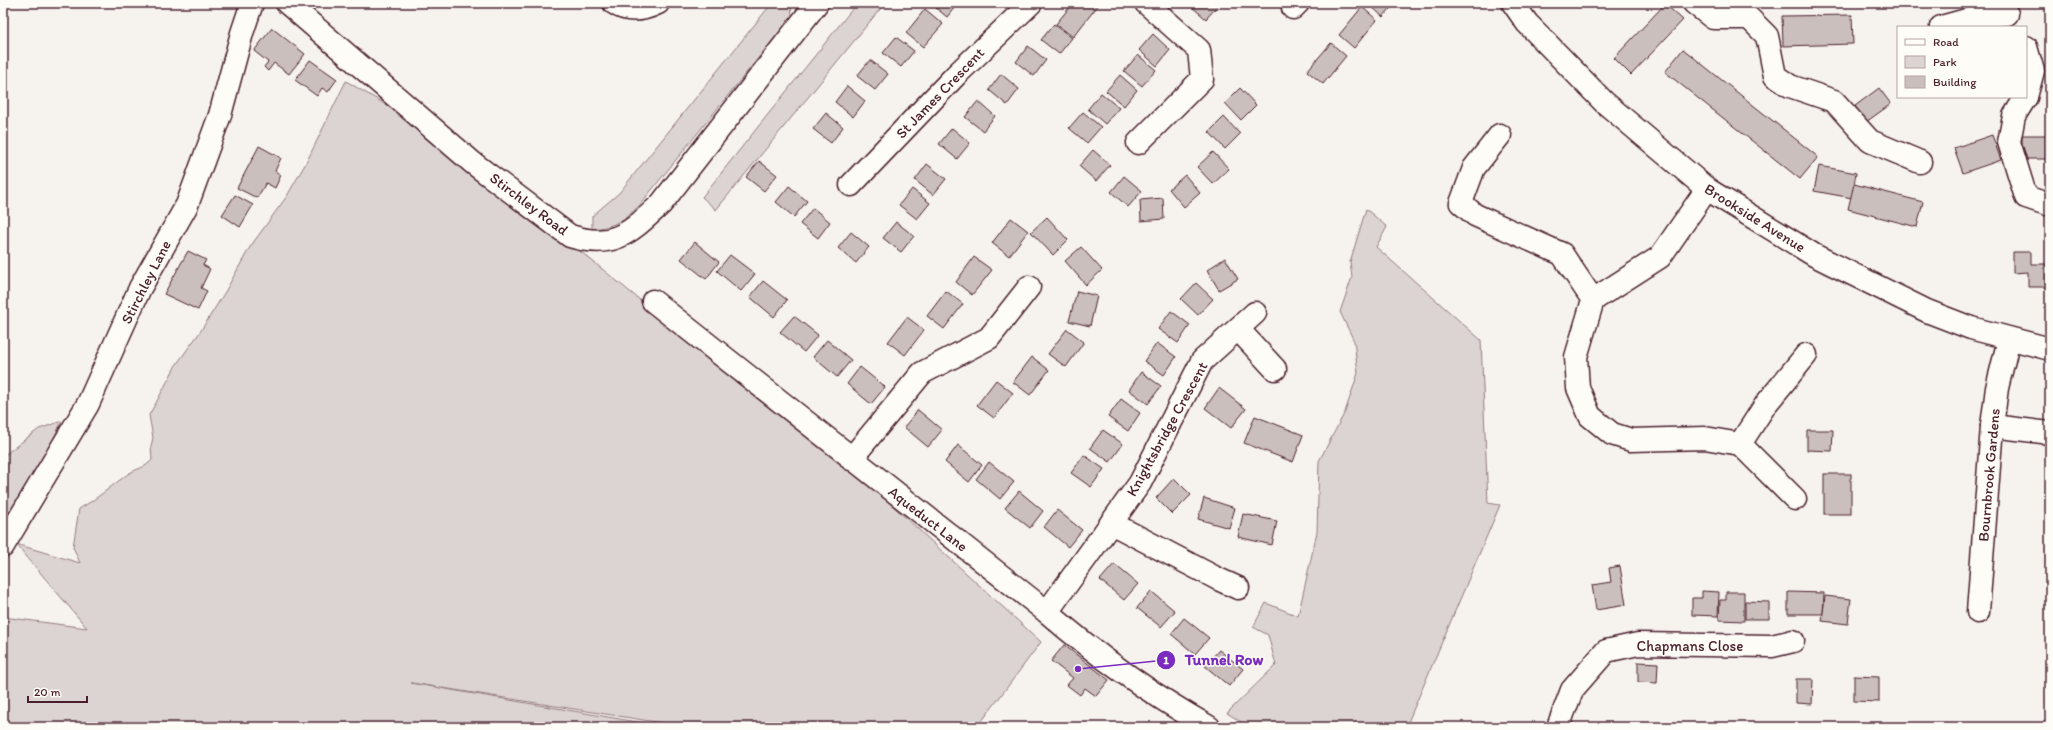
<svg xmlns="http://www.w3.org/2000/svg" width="2053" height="730" font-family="Itim,sans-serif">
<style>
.green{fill:#dcd4d2;stroke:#937a7e}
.building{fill:#cbbfbe;stroke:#4a1f2b}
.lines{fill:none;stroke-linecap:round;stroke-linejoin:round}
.minor-casing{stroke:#4a1f2b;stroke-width:25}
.minor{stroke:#fdfcf7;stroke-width:22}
.labels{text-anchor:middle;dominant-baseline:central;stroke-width:3;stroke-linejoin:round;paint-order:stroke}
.street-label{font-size:15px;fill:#4a1f2b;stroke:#fdfcf7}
.leader{fill:none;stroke:#7b2cbf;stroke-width:1.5}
.callout-dot{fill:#7b2cbf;stroke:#fdfcf7;stroke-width:1.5}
.mark-label{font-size:12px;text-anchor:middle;font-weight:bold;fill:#fff}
.callout-label{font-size:16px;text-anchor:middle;font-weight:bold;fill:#7b2cbf;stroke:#fdfcf7;stroke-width:3;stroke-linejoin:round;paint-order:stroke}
</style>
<rect width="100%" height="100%" fill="#f6f3ef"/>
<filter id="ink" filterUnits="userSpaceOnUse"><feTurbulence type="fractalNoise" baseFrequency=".025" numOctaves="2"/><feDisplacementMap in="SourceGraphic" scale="8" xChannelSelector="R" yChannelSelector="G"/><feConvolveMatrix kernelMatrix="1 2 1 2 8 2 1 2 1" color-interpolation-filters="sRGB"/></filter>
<g filter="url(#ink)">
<g class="green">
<path d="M772 3H791L792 16 638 207C622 221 614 227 592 229V216L619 193Z"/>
<polygon points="857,3 885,3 716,210 702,197"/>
<path d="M346 81 403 115 504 189 645 304 844 461 1041 642 979 725 991 727H687L411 683 666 727H3V617L87 628 16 544 80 563 73 547 79 509C97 499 111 486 128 474 137 468 144 469 152 460L151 446 153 438 149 415 157 401 176 365 200 332 225 292 250 247 287 196 307 161Z"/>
<polygon points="1366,209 1387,227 1376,247 1481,340 1488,503 1500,505 1406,727 1249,727 1227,713 1276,665 1268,635 1253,627 1266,603 1298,616 1317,532 1319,461 1345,412 1358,373 1354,341 1340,312 1352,277 1350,262"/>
<polygon points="62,421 42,463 3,521 3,456 39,429"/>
</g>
<g class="building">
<polygon points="930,3 958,3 947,17"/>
<polygon points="1073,3 1100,3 1073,37 1056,24"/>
<polygon points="1193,3 1220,3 1206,19 1191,6"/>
<polygon points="1368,3 1395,3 1383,17"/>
<polygon points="1665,4 1683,20 1631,75 1614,58"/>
<polygon points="1362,7 1377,20 1354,48 1339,35"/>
<polygon points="925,9 943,24 923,47 906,33"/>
<polygon points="1852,15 1853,44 1783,46 1782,16"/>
<polygon points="1054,24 1072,38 1059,54 1041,40"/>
<polygon points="272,28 305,54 289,74 274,63 268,71 264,67 268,62 254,51"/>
<polygon points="1153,34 1170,50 1157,66 1139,50"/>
<polygon points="896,37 914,51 901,67 883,53"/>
<polygon points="1331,43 1346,56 1323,84 1307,71"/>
<polygon points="1028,46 1046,60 1034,76 1016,62"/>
<polygon points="1683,49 1818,157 1800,179 1665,72"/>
<polygon points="1138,55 1156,70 1142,86 1124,71"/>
<polygon points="310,60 337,79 328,92 322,88 317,96 295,80"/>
<polygon points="870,60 888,74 875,90 857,76"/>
<polygon points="1001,74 1019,89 1007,105 989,90"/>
<polygon points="1120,75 1137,90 1124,106 1106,91"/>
<polygon points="847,86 865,101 853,117 835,102"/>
<polygon points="1240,88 1256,105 1241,120 1225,103"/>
<polygon points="1879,88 1891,104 1866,122 1855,106"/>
<polygon points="1101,93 1119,108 1105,124 1088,109"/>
<polygon points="978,101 995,116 983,131 965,117"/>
<polygon points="1083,112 1101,127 1087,143 1069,128"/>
<polygon points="826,113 843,127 831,143 813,129"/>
<polygon points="1224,117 1240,134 1225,149 1209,132"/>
<polygon points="952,128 970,143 957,159 939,144"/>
<polygon points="1992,135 2001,160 1963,173 1954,148"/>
<rect x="2022" y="135" width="28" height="24"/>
<polygon points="259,146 281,158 275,171 281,175 275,188 266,183 257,198 237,188"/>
<polygon points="1093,150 1110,165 1096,181 1079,166"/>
<polygon points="1213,152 1229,169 1213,184 1197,167"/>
<polygon points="759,161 777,175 764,191 746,177"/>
<polygon points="927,164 946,179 933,195 915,180"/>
<polygon points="1819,166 1856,173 1852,198 1814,191"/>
<polygon points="1185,175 1200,193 1184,207 1169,189"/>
<polygon points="1124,176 1142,191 1128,207 1111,192"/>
<polygon points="1854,184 1923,202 1917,227 1848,209"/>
<polygon points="789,186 807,201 794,217 776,202"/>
<polygon points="912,189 930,203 917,219 899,205"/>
<polygon points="235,195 253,205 240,227 222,215"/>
<polygon points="1163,198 1164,219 1141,221 1140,200"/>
<polygon points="813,208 830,222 818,238 800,224"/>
<polygon points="1047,217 1068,240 1053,255 1031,232"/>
<polygon points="1011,218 1028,231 1009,256 992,243"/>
<polygon points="896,222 914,236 901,252 883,238"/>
<polygon points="851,232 869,247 856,263 838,248"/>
<polygon points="695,242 719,262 706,279 681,259"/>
<polygon points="1081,247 1102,270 1086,285 1065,261"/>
<polygon points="188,251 206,260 203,265 210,269 201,288 207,291 198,310 164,294"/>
<polygon points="2013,252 2031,252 2031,264 2050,264 2050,287 2028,287 2028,272 2013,273"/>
<polygon points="730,255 755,274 741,291 717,271"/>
<polygon points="974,257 992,270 972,295 956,282"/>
<polygon points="1225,258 1238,279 1219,290 1207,270"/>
<polygon points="763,281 787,300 774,317 750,297"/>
<polygon points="1196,283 1213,299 1198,315 1181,299"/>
<polygon points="946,291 963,304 944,329 927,316"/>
<polygon points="1077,291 1097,296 1090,326 1069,321"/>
<polygon points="1171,311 1190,325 1178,343 1158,329"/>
<polygon points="794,316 818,335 804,352 780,332"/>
<polygon points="907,317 924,330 905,355 888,342"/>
<polygon points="1067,329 1084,342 1066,367 1048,354"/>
<polygon points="827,340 851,360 837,377 813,357"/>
<polygon points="1157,343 1176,357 1164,375 1144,361"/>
<polygon points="1032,357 1049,370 1030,395 1013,382"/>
<polygon points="860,367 885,387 871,404 847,384"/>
<polygon points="1141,372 1161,386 1148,404 1129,390"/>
<polygon points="996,380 1013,393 994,418 977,405"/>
<polygon points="1219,388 1246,409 1231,428 1205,408"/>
<polygon points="1121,399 1140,413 1128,431 1108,417"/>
<polygon points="918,410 942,430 928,447 904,427"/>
<polygon points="1255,416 1303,435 1293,462 1244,443"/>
<polygon points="1103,430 1123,444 1110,462 1090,448"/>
<polygon points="1807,430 1833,430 1832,451 1807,450"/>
<polygon points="958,445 982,465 969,482 945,462"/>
<polygon points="1084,455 1104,469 1091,487 1071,473"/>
<polygon points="989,462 1014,482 1000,499 976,479"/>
<rect x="1824" y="474" width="27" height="40"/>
<polygon points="1174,478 1191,495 1172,514 1156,498"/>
<polygon points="1019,491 1043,511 1030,528 1005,508"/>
<polygon points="1204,498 1235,508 1229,528 1198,519"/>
<polygon points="1057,510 1082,530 1068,547 1044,527"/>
<polygon points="1243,514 1277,521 1272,545 1238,537"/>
<polygon points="1114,564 1138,584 1124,600 1100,580"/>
<polygon points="1620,566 1626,605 1596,610 1592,585 1611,582 1609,568"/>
<polygon points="1151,591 1175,611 1161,627 1137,608"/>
<polygon points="1702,591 1719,592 1718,616 1692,615 1692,598 1702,598"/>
<polygon points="1726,592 1744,592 1744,621 1719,620 1720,600 1726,600"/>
<polygon points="1788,592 1824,593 1823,614 1788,614"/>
<polygon points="1825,596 1851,599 1848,624 1822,621"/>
<polygon points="1745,601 1769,602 1769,619 1745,619"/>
<polygon points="1184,618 1209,638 1195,654 1171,634"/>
<polygon points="1064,645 1109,680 1096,696 1085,688 1080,695 1067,685 1073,678 1051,661"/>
<polygon points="1219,650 1243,669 1229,686 1205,666"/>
<polygon points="1638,662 1658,663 1657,683 1638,682"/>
<polygon points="1854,676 1879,677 1879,702 1854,701"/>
<polygon points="1796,679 1813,679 1812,704 1796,703"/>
</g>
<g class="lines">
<g class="minor-casing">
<g id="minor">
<path d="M287 3 473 163 570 236C615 250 630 232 661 204L817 3"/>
<path d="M614 3C628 13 644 10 658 3"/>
<polyline points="1513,3 1527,23 1604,102 1707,189 1814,255 1927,311 1971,328 2050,349"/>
<polyline points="1694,3 1713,18 1749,18 1767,36 1775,76 1790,86 1834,101 1870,141 1920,162"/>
<polyline points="1293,8 1298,3"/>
<polyline points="1941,27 1977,17 2007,14"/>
<polyline points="2026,47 2033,71 2026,97"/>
<polyline points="2026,97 2014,116 2009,142 2026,197 2050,205"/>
<polyline points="1500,135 1474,168 1461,203 1475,215 1562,254 1593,300 1576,357 1578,388 1590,416 1612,434 1631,440 1705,438 1740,444 1795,499"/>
<polyline points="1138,143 1202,79 1199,50 1146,3"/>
<polyline points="851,185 956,75 1031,3"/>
<polyline points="1593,300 1660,257 1707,189"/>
<path d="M653 301 1047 612C1097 656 1151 694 1209 727"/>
<polyline points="1238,329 1275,369"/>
<polyline points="1992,426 2050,433"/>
<polyline points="1740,444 1766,404 1806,355"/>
<polyline points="851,459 922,373 989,338 1029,287"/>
<polyline points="1111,523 1218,579 1238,588"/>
<polyline points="3,546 88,404 140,288 187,205 220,115 242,33 252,3"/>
<polyline points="1047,612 1140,483 1202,361 1255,313"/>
<polyline points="1978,612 1992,426 1997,388 2009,339"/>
<polyline points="1558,727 1572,690 1606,651 1638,644 1772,646 1793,641"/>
</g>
</g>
<use href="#minor" class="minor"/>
</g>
</g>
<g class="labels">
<g class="street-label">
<text transform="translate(940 93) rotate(-46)">St James Crescent</text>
<text transform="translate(529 204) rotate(37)">Stirchley Road</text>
<text transform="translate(1755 218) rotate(32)">Brookside Avenue</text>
<text transform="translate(146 282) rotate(-63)">Stirchley Lane</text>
<text transform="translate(1167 429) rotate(-61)">Knightsbridge Crescent</text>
<text transform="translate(1989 475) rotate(-85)">Bournbrook Gardens</text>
<text transform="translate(928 519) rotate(38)">Aqueduct Lane</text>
<text x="1690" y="646">Chapmans Close</text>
</g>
</g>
<path class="leader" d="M1078 669L1166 660"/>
<g class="callout-dot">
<circle cx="1078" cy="669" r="4"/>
<circle cx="1166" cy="660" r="10"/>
</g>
<g class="mark-label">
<text x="1166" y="664">1</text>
</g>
<g class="callout-label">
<text x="1224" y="665">Tunnel Row</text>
</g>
<rect width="2053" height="730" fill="none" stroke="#fdfcf7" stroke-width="16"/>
<rect x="8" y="8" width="2037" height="714" fill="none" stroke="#4a1f2b" stroke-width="1.5" filter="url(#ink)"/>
<rect x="1897" y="26" width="130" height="72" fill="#fdfcf7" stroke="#b5a4a5"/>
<rect x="1905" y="39" width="20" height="6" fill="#fdfcf7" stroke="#b5a4a5"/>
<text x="1933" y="46" font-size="12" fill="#4a1f2b">Road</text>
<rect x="1905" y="56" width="20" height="12" fill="#dcd4d2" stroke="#b5a4a5"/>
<text x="1933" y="66" font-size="12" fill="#4a1f2b">Park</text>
<rect x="1905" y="76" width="20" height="12" fill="#cbbfbe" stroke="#b5a4a5"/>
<text x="1933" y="86" font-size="12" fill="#4a1f2b">Building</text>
<path d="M28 696v6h59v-6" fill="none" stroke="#4a1f2b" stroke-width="2"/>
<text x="34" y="696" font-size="12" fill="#4a1f2b" stroke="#fdfcf7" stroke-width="3" paint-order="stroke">20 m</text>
</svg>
